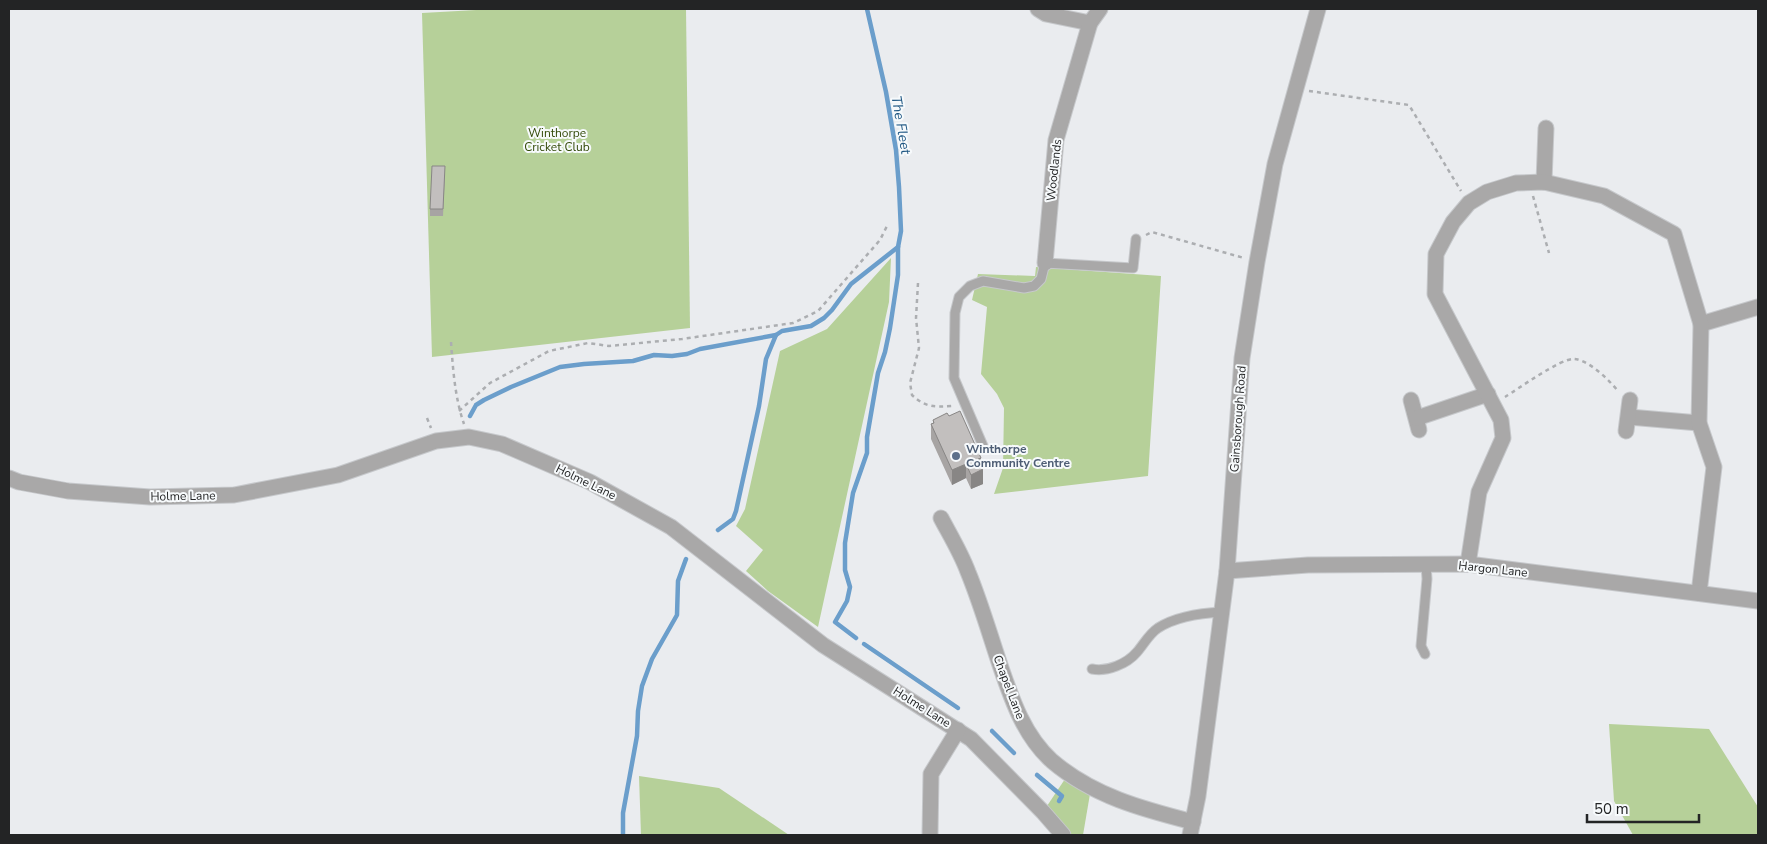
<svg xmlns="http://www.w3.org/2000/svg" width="1767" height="844" font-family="'Nunito Sans',sans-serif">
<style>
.green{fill:#b6d099}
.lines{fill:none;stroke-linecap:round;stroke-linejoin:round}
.stream{stroke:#6b9ecb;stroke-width:4.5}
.lane-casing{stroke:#c6c8cb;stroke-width:11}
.street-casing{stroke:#c6c8cb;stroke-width:17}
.path{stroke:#acaeb1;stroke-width:2.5;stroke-dasharray:4 4;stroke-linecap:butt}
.lane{stroke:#a9a8a8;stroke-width:9}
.street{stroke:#a9a8a8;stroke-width:15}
.wall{fill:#a7a4a3}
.shaded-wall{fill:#888685}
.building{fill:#c2bfbe;stroke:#888685}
.service-dot{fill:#5c6f8a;stroke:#f7fafc;stroke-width:2}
.labels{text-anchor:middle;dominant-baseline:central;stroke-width:4;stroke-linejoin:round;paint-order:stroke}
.park-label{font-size:12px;fill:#334a09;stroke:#f7fafc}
.street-label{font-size:12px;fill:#232425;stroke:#f7fafc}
.service-label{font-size:12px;font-weight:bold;fill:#4e5e75;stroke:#f7fafc;text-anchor:start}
.water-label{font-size:14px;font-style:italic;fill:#1e5682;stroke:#f7fafc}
</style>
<rect width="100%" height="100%" fill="#eaecef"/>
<g class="green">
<polygon points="494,9 686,9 690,328 432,357 422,13"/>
<polygon points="891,258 889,302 818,627 768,591 746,571 763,550 736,526 745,509 780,351 827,329"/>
<polygon points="1036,267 1161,276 1148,476 994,494 1003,468 1004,408 997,394 981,374 987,307 972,300 978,274 1035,276"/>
<polygon points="1609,724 1709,729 1758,807 1758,835 1633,835 1614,801"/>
<polygon points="1069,773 1091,788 1083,835 1063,835 1043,812"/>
<polygon points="639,776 719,788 789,835 641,835"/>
</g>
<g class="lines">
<g class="stream">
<polyline points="470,416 476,405 484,400 511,387 560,367 584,364 633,361 654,355 672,356 687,354 700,349 776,335"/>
<polyline points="718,530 733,519 736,511 759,406 766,359 776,335 782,331 811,326 824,318 832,310 851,284 898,247"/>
<polyline points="856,638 835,622 847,601 850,587 845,570 845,543 853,493 867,453 867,437 878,373 885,352 890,328 898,275 898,247 901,231 899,187 896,150 886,92 867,9"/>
<polyline points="864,644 958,708"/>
<polyline points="992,731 1014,753"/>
<polyline points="1037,775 1062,796 1059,801"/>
<polyline points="623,835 623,813 637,736 638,711 642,686 652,659 677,615 678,581 686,559"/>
</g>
<g class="lane-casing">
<g id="lane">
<polyline points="983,446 954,378 955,313 959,297 970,286 983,281 1024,288 1034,286 1041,279 1045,263 1133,268 1136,239"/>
<polyline points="1425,654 1421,646 1427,579 1426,565"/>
<path d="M1092 669C1107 672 1127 664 1137 652 1144 644 1149 634 1158 628 1177 616 1200 613 1222 612"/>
</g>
</g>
<g class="street-casing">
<g id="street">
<polyline points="1038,9 1046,14 1090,23"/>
<polyline points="1544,182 1546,128"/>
<polyline points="1045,263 1056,140 1090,23 1100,9"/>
<polyline points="1701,324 1758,307"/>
<polyline points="1411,400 1419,430"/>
<polyline points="1629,417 1699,423"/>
<polyline points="1417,418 1488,394"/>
<polyline points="1626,431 1630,400"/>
<polyline points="9,478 19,482 68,491 150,497 234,495 338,475 436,441 469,437 502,444 590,482 671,527 823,645 971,739 1043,812 1063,835"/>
<path d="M941 518C950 535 961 553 968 572 980 601 989 632 999 662 1011 697 1023 735 1052 761 1093 796 1142 809 1193 822"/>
<polyline points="1468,564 1479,492 1503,438 1501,420 1435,294 1436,254 1453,222 1469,203 1487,192 1516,183 1544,182 1604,196 1674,234 1701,324 1699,423 1714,467 1699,593"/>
<polyline points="1227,571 1308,565 1468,564 1758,601"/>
<polyline points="930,835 931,774 958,730"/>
<polyline points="1190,835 1198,796 1227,571 1242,358 1257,262 1275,164 1318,9"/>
</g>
</g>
<g class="path">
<polyline points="1309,91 1409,105 1461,191"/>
<polyline points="1533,196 1549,253"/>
<polyline points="1146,235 1152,232 1244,258"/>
<path d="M918 283 916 318 919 348 910 383 912 395C926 408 935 407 953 406"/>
<path d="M451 342C453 370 455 398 464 424"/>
<path d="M1505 397C1518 389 1561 358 1574 359 1589 360 1609 380 1618 391"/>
<polyline points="459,411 490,383 549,351 588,343 609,346 682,339 793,323 818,311 880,240 887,226"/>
<polyline points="427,418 431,428"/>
</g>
<use href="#lane" class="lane"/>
<use href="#street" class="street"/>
</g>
<g class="wall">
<polygon points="445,174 443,216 430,216 430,209"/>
<polygon points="949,416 981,465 983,484 971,489 966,478 952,485 931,439 931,424 933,423 933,420"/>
</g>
<g class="shaded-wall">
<polygon points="981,458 981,470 983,469 983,484 971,489 971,475 978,459"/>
<polygon points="966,464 966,478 952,485 952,470"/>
</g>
<g class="building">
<polygon points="432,166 445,166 443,209 430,209"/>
<polygon points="960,411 981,458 978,459 983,469 971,475 966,464 952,470 931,424 934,423 933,420 947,413 949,416"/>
</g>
<circle class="service-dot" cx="956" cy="456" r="5"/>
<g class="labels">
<g class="park-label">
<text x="557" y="133">Winthorpe<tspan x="557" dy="14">Cricket Club</tspan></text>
</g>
<g class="street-label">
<text transform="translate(1054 170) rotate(-84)">Woodlands</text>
<text transform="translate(1238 419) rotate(-86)">Gainsborough Road</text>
<text transform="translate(586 482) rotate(26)">Holme Lane</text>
<text transform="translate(183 496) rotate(-1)">Holme Lane</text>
<text transform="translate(1493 569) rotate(6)">Hargon Lane</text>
<text transform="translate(1009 687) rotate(69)">Chapel Lane</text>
<text transform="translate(922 707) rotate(32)">Holme Lane</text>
</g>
<g class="service-label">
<text x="966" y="449">Winthorpe<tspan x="966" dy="14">Community Centre</tspan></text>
</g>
<g class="water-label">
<text transform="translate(901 125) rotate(80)">The Fleet</text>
</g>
</g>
<rect width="1767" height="844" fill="none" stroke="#232425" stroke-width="20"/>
<path d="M1587 814v8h112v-8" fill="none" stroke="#232425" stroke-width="2.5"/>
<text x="1594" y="814" font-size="15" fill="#232425" stroke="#f7fafc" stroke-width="4" paint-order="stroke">50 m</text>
</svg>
